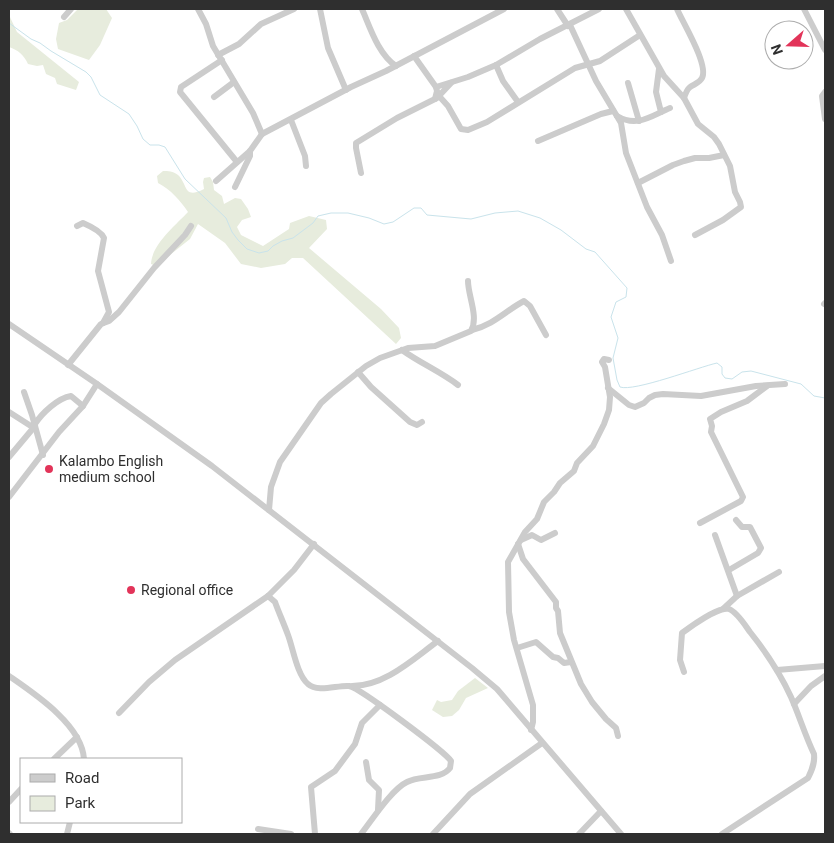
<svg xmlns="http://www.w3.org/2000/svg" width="834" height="843" font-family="Roboto,sans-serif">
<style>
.green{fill:#e7ecdd}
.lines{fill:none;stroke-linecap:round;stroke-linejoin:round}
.stream{stroke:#c9e3eb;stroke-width:1}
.minor{stroke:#ccc;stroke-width:6}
.poi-dot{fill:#e23459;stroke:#fff;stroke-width:2}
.labels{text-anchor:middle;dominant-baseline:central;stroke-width:5;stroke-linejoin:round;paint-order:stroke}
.poi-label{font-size:14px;fill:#2f2f2f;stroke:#fff;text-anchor:start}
</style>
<rect width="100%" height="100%" fill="#fff"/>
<g class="green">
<polygon points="78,9 106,9 112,18 100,45 89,60 58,49 56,39 59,23 67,20"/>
<path d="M9 15 17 32 79 82 76 90 57 84 55 78 46 74 43 65 37 66 28 64C24 55 18 50 9 47Z"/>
<path d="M163 171C168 171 173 171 178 175 188 184 183 200 204 189L203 182 204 178 210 177 213 182 214 190 222 196 224 204 235 198 241 199 248 209 251 217 242 220 237 227 241 235 263 246 289 229 290 223 309 216 326 220 327 229 309 248 381 309 399 328 401 338 396 344 303 258H292L285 264 261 268 241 264 225 243 198 224 190 239 156 266 151 264C152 244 175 226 188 212 180 200 171 190 158 183L157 176Z"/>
<polygon points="475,678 488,688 466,698 459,710 452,716 443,717 432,710 437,700 441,702 452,700 458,691"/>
</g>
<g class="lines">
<path class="stream" d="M9 23 31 39 40 43 51 51 86 72 91 77 100 95 129 114 137 126 143 139 150 145H159L165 147 185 179 226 218 232 232 238 240 247 249 259 253 268 251 273 246 282 241 293 238 313 223 318 216 331 213H348L369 218 384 224 393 222 414 208H421L427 215 471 219 495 213 518 211 540 218 561 230 586 249 595 252 627 288 626 297 616 302 611 317 618 338 613 358 617 380 620 387C634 392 699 367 717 363L722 367V374L725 378 732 379 742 372 751 371 801 384 814 396 825 398"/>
<g class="minor">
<polyline points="198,9 206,24 213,46 253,113 262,134 351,87 386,71 504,9"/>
<polyline points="320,9 328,48 346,90"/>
<path d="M362 9C370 27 378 54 396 66"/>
<polyline points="557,9 568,26"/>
<polyline points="626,9 664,76 684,98 698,124 714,137 719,144 730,166 735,192 740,202 741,207 723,220 695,235"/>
<path d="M677 9C683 23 709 65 702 78 699 84 693 84 689 88 687 90 685 95 684 98"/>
<polyline points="804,9 825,50"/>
<polyline points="64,17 71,9"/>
<polyline points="570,25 596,81 621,123 626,153 647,207 662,235 671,261"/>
<polyline points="218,55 239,44 261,24 294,9"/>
<polyline points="414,56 436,87 437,91 435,99"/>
<polyline points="222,60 181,87 180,92 237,162"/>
<polyline points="496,65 503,81 518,102"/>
<polyline points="659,69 656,92 661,112"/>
<polyline points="628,83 639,121"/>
<polyline points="436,87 468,77 496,65 540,39 599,9"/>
<polyline points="825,92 822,96 825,119"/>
<polyline points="439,96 448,106 461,129 468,130 487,122 575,68 600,61 640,35"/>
<polyline points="214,97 234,82"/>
<path d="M617 116C637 128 651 116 670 108"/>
<polyline points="291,120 305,156 306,166"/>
<polyline points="538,141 601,114 613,111"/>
<polyline points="361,173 356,148 356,143 397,118 437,98 451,83"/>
<polyline points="216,181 250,151 262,134"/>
<polyline points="638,183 673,165 684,161 695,158 709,158 724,155"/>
<polyline points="235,187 250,156 250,151"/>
<path d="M77 226 83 223C90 226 101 231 104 238L98 271 109 312 103 323"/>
<polyline points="824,304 825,303"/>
<polyline points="9,324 97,384 212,466 472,668 497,689 621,834"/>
<path d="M472 330C495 324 505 311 524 301L530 306 546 335"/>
<path d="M402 350C420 363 441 372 458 385"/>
<polyline points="68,365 101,324 109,321 119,312 154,268 185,235 191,226"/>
<polyline points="358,372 371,387 410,422 417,425 422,422"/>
<polyline points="608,388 629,405 635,407 644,403 649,398 655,395 663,394 701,396 756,386 785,384"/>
<polyline points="24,392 32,415 43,455"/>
<polyline points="9,412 34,428"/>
<path d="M35 424C42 413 58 398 71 396L83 406"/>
<polyline points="9,457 35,426"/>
<polyline points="9,497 59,432 83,406 97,384"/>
<path d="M269 510 271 487 280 462 321 403 331 394 366 366 380 358 408 348 435 346 471 331C479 317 468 296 468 281"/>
<polyline points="700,523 741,501 743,497 711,432 712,426 710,419 721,412 747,401 767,386"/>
<polyline points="715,535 737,596"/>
<polyline points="521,540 532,535 541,540 555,533"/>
<polyline points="518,544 523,559 556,602 556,608 558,611 560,633 581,684 592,702 606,719 616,728 618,736"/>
<polyline points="729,570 758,553 761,548 750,527 742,527 736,520"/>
<path d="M268 596 275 602C279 613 284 624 288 635 293 648 297 675 308 684 318 693 337 685 349 686 360 688 444 751 451 761L450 768C441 780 420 775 407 782 392 789 372 820 361 834"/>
<polyline points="723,609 737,596 779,572"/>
<polyline points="517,648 536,642 553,657 558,658 564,663 571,662"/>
<polyline points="777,670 825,666"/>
<path d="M684 672 680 660 682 633C690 627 719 606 729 609 737 612 745 625 750 632 766 652 780 673 791 697 799 715 805 735 814 754 815 763 812 770 808 778L722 834"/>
<path d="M9 676C35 694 82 725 84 759"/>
<path d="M352 686C385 686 413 659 438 641"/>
<polyline points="794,704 811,686 825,676"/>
<polyline points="119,713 149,682 175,660 268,596 294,570 314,544"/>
<polyline points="531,730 533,722 533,705 514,640 509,612 508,562 525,532 537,519 544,502 554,492 560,483 574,471 577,463 593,446 604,424 609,410 610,397 605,367 602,362 604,359 609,360"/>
<polyline points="54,759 77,737"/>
<polyline points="366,762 369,780 379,790 378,810"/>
<polyline points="9,802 21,789"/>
<polyline points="258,829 291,834"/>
<polyline points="9,833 10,834"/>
<polyline points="67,834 70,822"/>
<polyline points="315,834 311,787 335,771 355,744 362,723 380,705"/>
<polyline points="433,834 470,794 542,743"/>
<polyline points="579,834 601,811"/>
</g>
</g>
<g class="poi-dot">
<circle cx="49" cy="469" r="5"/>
<circle cx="131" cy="590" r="5"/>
</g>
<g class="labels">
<g class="poi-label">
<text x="59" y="461">Kalambo English<tspan x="59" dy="16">medium school</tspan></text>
<text x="141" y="590">Regional office</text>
</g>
</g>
<rect width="834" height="843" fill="none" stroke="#2f2f2f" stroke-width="20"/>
<rect x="20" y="758" width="162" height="65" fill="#ffffff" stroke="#acacac"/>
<rect x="30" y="774" width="25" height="8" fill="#cccccc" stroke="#acacac"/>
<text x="65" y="783" font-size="15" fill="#2f2f2f">Road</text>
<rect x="30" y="796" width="25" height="15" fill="#e7ecdd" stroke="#acacac"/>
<text x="65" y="808" font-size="15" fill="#2f2f2f">Park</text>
<g transform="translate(789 45) rotate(250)"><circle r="24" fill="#ffffff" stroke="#acacac"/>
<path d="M0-4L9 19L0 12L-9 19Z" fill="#e23459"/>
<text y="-8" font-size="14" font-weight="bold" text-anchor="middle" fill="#2f2f2f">N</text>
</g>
</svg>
